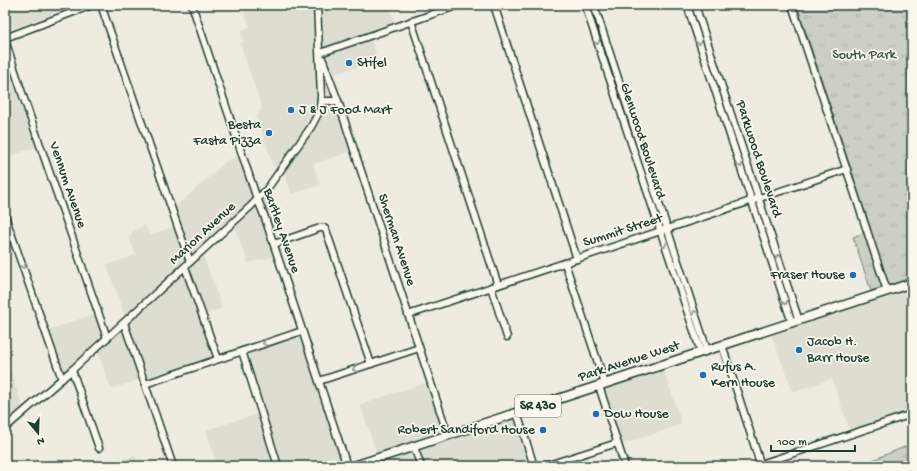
<svg xmlns="http://www.w3.org/2000/svg" width="917" height="471" font-family="'Gochi Hand',sans-serif">
<style>
.built{fill:#ddddd2}
.park{fill:url(#park-tufts);stroke:#75867c}
.lines{fill:none;stroke-linecap:round;stroke-linejoin:round}
.minor-casing{stroke:#1f3d34;stroke-width:9}
.major-casing{stroke:#1f3d34;stroke-width:11}
.minor{stroke:#fbf7ec;stroke-width:6}
.major{stroke:#fbf7ec;stroke-width:8}
.oneway{stroke:#8d9a90}
.poi-dot{fill:#1f6fb2;stroke:#fbf7ec;stroke-width:1.5}
.labels{text-anchor:middle;dominant-baseline:central;stroke-width:3.5;stroke-linejoin:round;paint-order:stroke}
.shield{fill:#fbf7ec;stroke:#61756b;stroke-width:1}
.shield-label{font-size:13px;font-weight:bold;fill:#1f3d34}
.park-label{font-size:14px;fill:#415a51;stroke:#fbf7ec}
.poi-label{font-size:14px;fill:#1f3d34;stroke:#fbf7ec;text-anchor:start}
.street-label{font-size:14px;fill:#1f3d34;stroke:#fbf7ec}
</style>
<defs>
<pattern id="park-tufts" width="24" height="20" patternUnits="userSpaceOnUse"><rect width="24" height="20" fill="#cbcfc4"/><path d="M3 7l-1-3M5 7V3M7 7l1-3M15 17l-1-3M17 17v-4M19 17l1-3" fill="none" stroke="#aeb3a9"/></pattern>
</defs>
<rect width="100%" height="100%" fill="#eeece1"/>
<filter id="ink" filterUnits="userSpaceOnUse"><feTurbulence type="fractalNoise" baseFrequency=".025" numOctaves="2"/><feDisplacementMap in="SourceGraphic" scale="8" xChannelSelector="R" yChannelSelector="G"/><feConvolveMatrix kernelMatrix="1 2 1 2 8 2 1 2 1" color-interpolation-filters="sRGB"/></filter>
<g filter="url(#ink)">
<g class="built">
<polygon points="5,5 76,5 5,32"/>
<polygon points="229,5 389,5 395,24 369,33 378,60 326,77 350,152 313,164 320,185 292,194 285,175 273,165 257,117 262,108 240,43 244,41 240,31 250,27 242,6 230,9"/>
<polygon points="5,61 36,147 5,158"/>
<polygon points="239,155 254,196 266,183 282,228 267,234 273,257 248,263 231,217 200,247 222,308 205,314 219,356 148,380 147,377 111,389 95,344 63,373 48,330 98,313 105,334 125,317 107,265 136,255 129,237 133,231 145,225 150,235 181,224 175,207 227,161"/>
<polygon points="902,281 907,295 912,322 912,410 850,431 832,379 793,392 768,326"/>
<polygon points="300,334 344,466 217,466 206,430 263,412 245,352"/>
<polygon points="8,362 23,407 5,423 5,363"/>
<polygon points="661,362 682,424 620,445 600,382"/>
<polygon points="426,383 443,434 519,407 537,466 373,466 371,460 378,458 360,404"/>
<polygon points="135,455 139,466 103,466"/>
</g>
<g class="park">
<polygon points="797,5 912,5 912,278 871,291 853,237 871,230"/>
<polygon points="912,293 912,322 907,295"/>
<polygon points="912,442 912,466 858,466 909,445"/>
</g>
<g class="lines">
<g class="minor-casing">
<g id="minor">
<polyline points="101,5 190,262"/>
<polyline points="192,5 255,193 264,215 347,466"/>
<polyline points="494,5 577,259"/>
<polyline points="585,5 701,352"/>
<polyline points="594,5 707,350"/>
<polyline points="687,5 792,323"/>
<polyline points="695,5 799,321"/>
<polyline points="792,5 887,291"/>
<polyline points="411,21 498,285"/>
<polyline points="5,38 92,5"/>
<polyline points="5,40 23,96 107,338"/>
<polyline points="320,53 459,5"/>
<polyline points="322,58 338,101 448,435"/>
<polyline points="321,101 338,101"/>
<polyline points="5,216 62,379"/>
<polyline points="274,244 320,228 324,228 326,230 371,364"/>
<polyline points="565,263 605,384"/>
<polyline points="185,267 218,359"/>
<polyline points="491,287 507,337"/>
<polyline points="408,315 847,169"/>
<polyline points="124,323 173,466"/>
<polyline points="722,345 761,466"/>
<polyline points="242,351 278,466"/>
<polyline points="72,370 99,448"/>
<polyline points="319,381 419,348"/>
<polyline points="145,384 302,331"/>
<polyline points="599,386 625,466"/>
<polyline points="517,413 534,466"/>
<polyline points="5,428 72,370 251,206 267,189 311,127 320,110 321,96 317,5"/>
<polyline points="414,447 421,466"/>
<polyline points="545,466 617,443"/>
<polyline points="755,466 912,414"/>
</g>
</g>
<g class="major-casing">
<polyline id="major" points="354,466 912,283"/>
</g>
<use href="#minor" class="minor"/>
<use href="#major" class="major"/>
</g>
<defs><path id="oneway-chevron" d="M-2-3.5L2.5 0L-2 3.5" fill="none" stroke-width="1.6" stroke-linecap="round" stroke-linejoin="round"/></defs>
<g class="oneway">
<use href="#oneway-chevron" transform="translate(597 42) rotate(72)"/>
<use href="#oneway-chevron" transform="translate(699 42) rotate(72)"/>
<use href="#oneway-chevron" transform="translate(740 165) rotate(72)"/>
<use href="#oneway-chevron" transform="translate(664 245) rotate(71)"/>
<use href="#oneway-chevron" transform="translate(778 257) rotate(-108)"/>
<use href="#oneway-chevron" transform="translate(23 266) rotate(71)"/>
<use href="#oneway-chevron" transform="translate(785 302) rotate(72)"/>
<use href="#oneway-chevron" transform="translate(695 313) rotate(-108)"/>
<use href="#oneway-chevron" transform="translate(265 343) rotate(161)"/>
<use href="#oneway-chevron" transform="translate(355 369) rotate(162)"/>
</g>
</g>
<g class="poi-dot">
<circle cx="349" cy="63" r="4"/>
<circle cx="291" cy="110" r="4"/>
<circle cx="269" cy="133" r="4"/>
<circle cx="853" cy="275" r="4"/>
<circle cx="799" cy="350" r="4"/>
<circle cx="703" cy="375" r="4"/>
<circle cx="596" cy="414" r="4"/>
<circle cx="543" cy="430" r="4"/>
</g>
<g class="labels">
<rect class="shield" x="515" y="395" width="46" height="22" rx="3"/>
<g class="shield-label">
<text x="538" y="406">SR 430</text>
</g>
<g class="park-label">
<text x="864" y="55">South Park</text>
</g>
<g class="poi-label">
<text x="357" y="63">Stifel</text>
<text x="299" y="110">J &amp; J Food Mart</text>
<text x="261" y="125" text-anchor="end">Besta<tspan x="261" dy="16">Fasta Pizza</tspan></text>
<text x="845" y="275" text-anchor="end">Fraser House</text>
<text x="807" y="342">Jacob H.<tspan x="807" dy="16">Barr House</tspan></text>
<text x="711" y="367">Rufus A.<tspan x="711" dy="16">Kern House</tspan></text>
<text x="604" y="414">Dow House</text>
<text x="535" y="430" text-anchor="end">Robert Sandiford House</text>
</g>
<g class="street-label">
<text transform="translate(642 141) rotate(72)">Glenwood Boulevard</text>
<text transform="translate(758 159) rotate(72)">Parkwood Boulevard</text>
<text transform="translate(67 185) rotate(71)">Vennum Avenue</text>
<text transform="translate(281 231) rotate(71)">Bartley Avenue</text>
<text transform="translate(623 231) rotate(-18)">Summit Street</text>
<text transform="translate(203 234) rotate(-43)">Marion Avenue</text>
<text transform="translate(396 240) rotate(72)">Sherman Avenue</text>
<text transform="translate(629 362) rotate(-18)">Park Avenue West</text>
</g>
</g>
<rect width="917" height="471" fill="none" stroke="#fbf7ec" stroke-width="20"/>
<rect x="10" y="10" width="897" height="451" fill="none" stroke="#1f3d34" stroke-width="1.5" filter="url(#ink)"/>
<g transform="translate(38 433) rotate(161)" stroke="#fbf7ec" stroke-width="3" paint-order="stroke">
<path d="M0-3L7 15L0 10L-7 15Z" fill="#1f3d34"/>
<text y="-6" font-size="11" font-weight="bold" text-anchor="middle" fill="#1f3d34">N</text>
</g>
<path d="M771 445v6h84v-6" fill="none" stroke="#1f3d34" stroke-width="2"/>
<text x="777" y="445" font-size="12" fill="#1f3d34" stroke="#fbf7ec" stroke-width="3" paint-order="stroke">100 m</text>
</svg>
